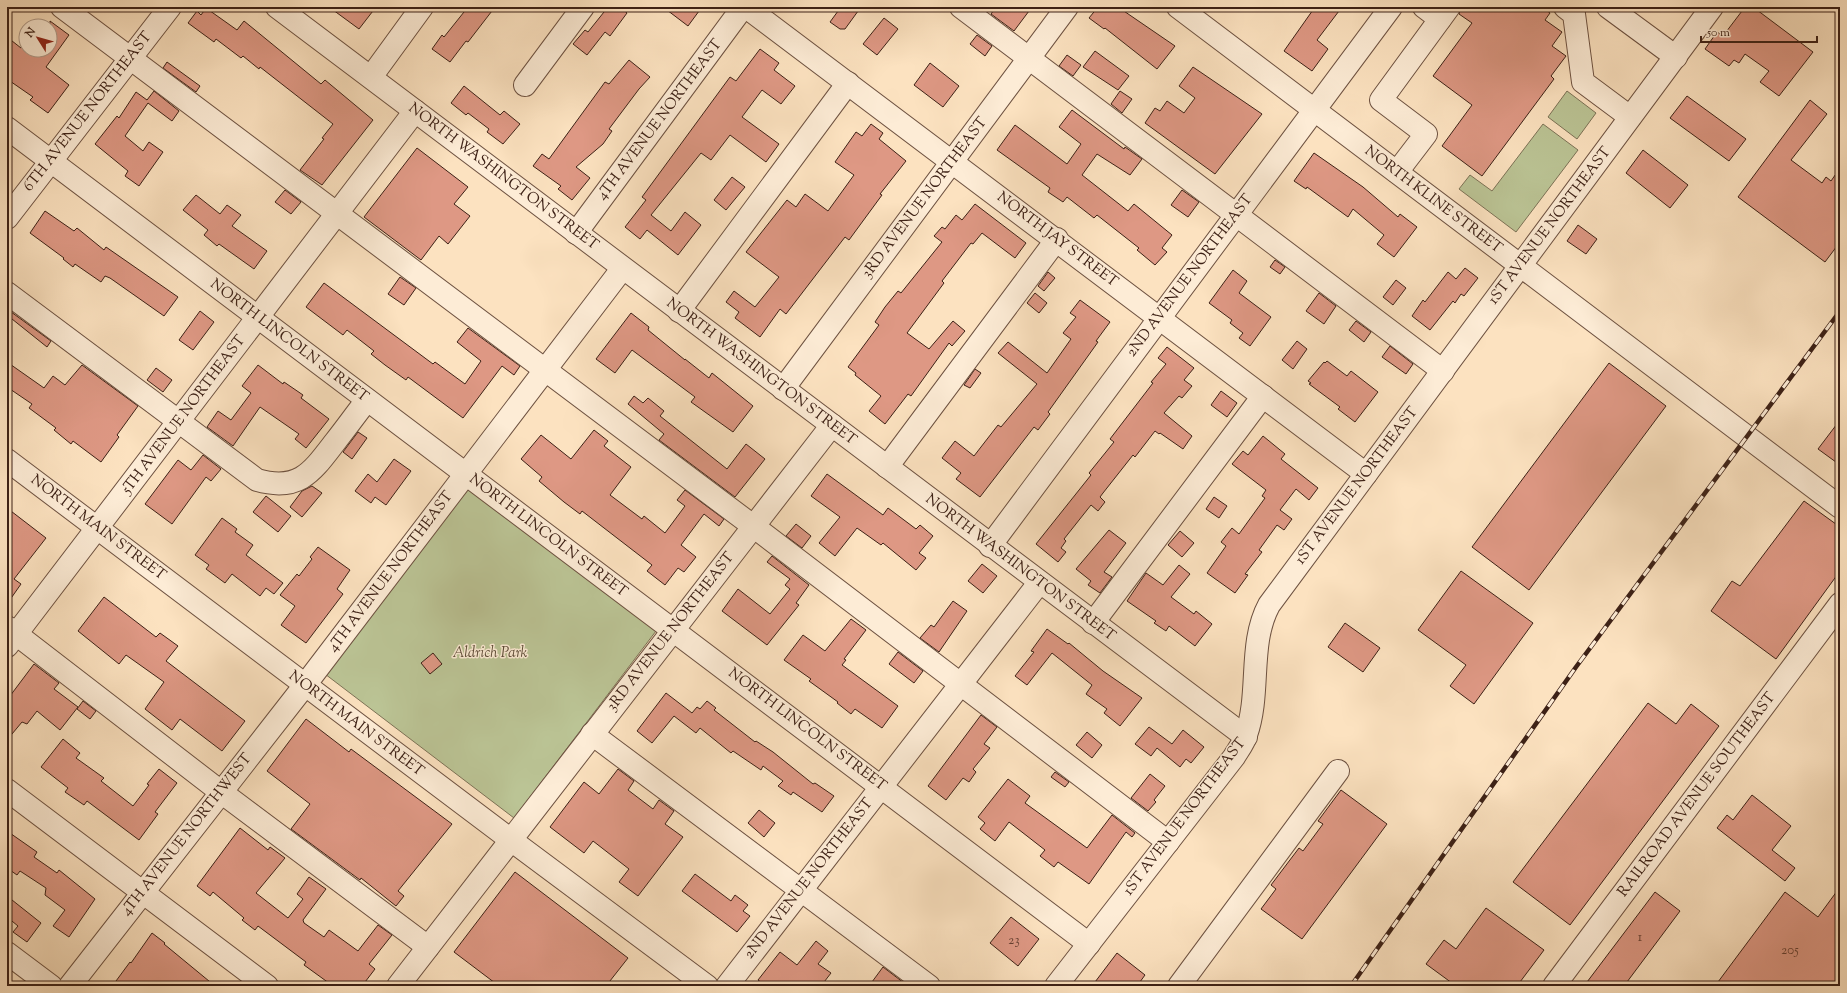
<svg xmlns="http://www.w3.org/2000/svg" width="1847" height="993" font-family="'Sorts Mill Goudy',serif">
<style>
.green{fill:#bbc495;stroke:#7c7256}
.building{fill:#de9884;stroke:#3d2116}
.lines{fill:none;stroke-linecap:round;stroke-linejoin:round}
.minor-casing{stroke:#6d5140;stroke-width:24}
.minor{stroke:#fdecd6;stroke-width:22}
.rail-casing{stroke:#3d2116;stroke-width:4.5}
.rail{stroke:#fdecd6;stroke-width:3;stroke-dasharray:9;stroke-linecap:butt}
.labels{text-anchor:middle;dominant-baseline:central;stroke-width:3;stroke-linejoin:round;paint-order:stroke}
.number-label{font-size:13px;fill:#653f32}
.street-label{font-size:15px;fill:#3d2116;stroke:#fdecd6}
.park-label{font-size:15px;font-style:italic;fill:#5c4a36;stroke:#fdecd6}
</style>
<rect width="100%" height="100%" fill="#fce2c0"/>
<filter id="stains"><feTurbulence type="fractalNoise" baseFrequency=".005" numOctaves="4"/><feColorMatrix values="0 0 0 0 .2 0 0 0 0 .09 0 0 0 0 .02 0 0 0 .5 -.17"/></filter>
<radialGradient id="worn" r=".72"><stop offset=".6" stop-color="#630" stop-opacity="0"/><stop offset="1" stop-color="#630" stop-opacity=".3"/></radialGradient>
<g class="green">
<polygon points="1567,91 1596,113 1577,139 1548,117"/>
<polygon points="1543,124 1578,150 1516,232 1459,189 1470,175 1492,191"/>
<polygon points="467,487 656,631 514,818 325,674"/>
</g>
<g class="building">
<polygon points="329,7 376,7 359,29"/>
<polygon points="468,7 495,7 468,42 466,41 450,62 432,49 442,35 444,37"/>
<polygon points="608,7 620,7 627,13 610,36 605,32 587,55 573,44 585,30 588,32"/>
<polygon points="663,7 702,7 688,26"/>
<polygon points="841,7 861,7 845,29 840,29 830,22"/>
<polygon points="996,7 1032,7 1014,31 991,14"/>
<polygon points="1098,7 1118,7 1175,46 1157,69 1105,28 1104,29 1089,18"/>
<polygon points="1315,7 1342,7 1317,40 1328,49 1312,71 1284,51"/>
<polygon points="1461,7 1542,7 1550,13 1545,20 1562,32 1552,46 1566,56 1551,76 1554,79 1482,176 1442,146 1472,105 1433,76 1472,23 1459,14"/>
<polygon points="1745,7 1753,7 1813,52 1779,96 1760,82 1769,71 1745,54 1739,63 1734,60 1729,66 1705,49 1717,32 1723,36"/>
<polygon points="206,8 237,30 244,21 321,84 325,80 373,120 322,185 300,170 324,139 322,138 333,124 260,67 259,69 243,56 241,58 216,39 214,42 188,23 197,11 201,15"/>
<polygon points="884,18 898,29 877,55 863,44"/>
<polygon points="50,21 69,35 46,67 69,85 48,113 30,100 33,97 7,79 7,37 21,48 24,44 26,46 26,50 50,50"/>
<polygon points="977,35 992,46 985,56 970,44"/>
<polygon points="760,49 779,63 774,70 795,86 781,104 762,90 742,117 779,144 766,162 730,135 711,160 701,153 651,215 671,231 685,212 701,225 678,255 647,230 640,239 625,227 646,200 642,197 730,77 736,81"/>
<polygon points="1095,51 1129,76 1118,90 1083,67"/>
<polygon points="1067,55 1081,65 1073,76 1059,66"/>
<polygon points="629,60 650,77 639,89 609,129 612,131 603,144 576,167 590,178 572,200 558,189 561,186 533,166 542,154 549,159 605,82 609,84"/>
<polygon points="167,62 200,86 196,92 163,68"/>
<polygon points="930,63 959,86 943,107 914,85"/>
<polygon points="1193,67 1262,114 1215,174 1145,123 1155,108 1160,111 1167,101 1184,113 1195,98 1179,86"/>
<polygon points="464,86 500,115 504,111 520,124 503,144 487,132 489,129 468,113 466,115 451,103"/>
<polygon points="154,91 179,111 172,121 148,103 125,136 143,151 149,142 163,152 139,186 125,176 128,171 95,144 117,116 119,118 136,92 147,100"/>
<polygon points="1120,91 1132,99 1122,113 1111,104"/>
<polygon points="1687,96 1746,139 1729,161 1670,118"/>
<polygon points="1810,100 1827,114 1791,160 1822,183 1826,177 1831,181 1840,168 1840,242 1825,262 1738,197"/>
<polygon points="1072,110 1124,149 1125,147 1142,159 1130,175 1097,154 1082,175 1128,211 1134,204 1172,235 1162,248 1167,252 1155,265 1137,250 1139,248 1097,215 1094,218 1067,197 1063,202 1048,192 1050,188 997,150 1015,125 1067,164 1081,144 1059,127"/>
<polygon points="871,124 883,133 879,139 906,161 880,194 882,195 849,240 845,237 786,314 780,309 760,337 735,318 739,312 726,302 734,291 755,307 779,277 746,252 787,200 796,207 805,194 828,211 854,175 835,162 856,132 862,136"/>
<polygon points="417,148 468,187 454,204 470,216 448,244 439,236 421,260 364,217"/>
<polygon points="1643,150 1688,185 1670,208 1626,173"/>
<polygon points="1314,153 1363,187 1398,217 1400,214 1417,227 1394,257 1377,244 1384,235 1353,209 1348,217 1307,187 1306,189 1294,181"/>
<polygon points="732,177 745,187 726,210 714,200"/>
<polygon points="285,190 301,202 291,214 275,202"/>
<polygon points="1182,190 1199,202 1188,217 1171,205"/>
<polygon points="196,195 220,214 227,205 241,215 232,226 267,251 254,269 219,244 217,246 204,235 208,230 183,210"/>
<polygon points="975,204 1026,243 1015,258 982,233 973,244 971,243 942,281 944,283 907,333 929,349 953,321 965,331 952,346 949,343 911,396 908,394 885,424 869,411 881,396 855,375 856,373 848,367 879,325 875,322 885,307 898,291 901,293 942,242 934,236 942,227 945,229 956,215 962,220"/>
<polygon points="45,211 74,231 77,228 104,250 106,247 178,297 164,316 110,278 105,276 101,282 75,264 73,267 63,259 64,258 30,233"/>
<polygon points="1578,225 1597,239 1586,254 1567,241"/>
<polygon points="1275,260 1285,267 1280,274 1270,267"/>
<polygon points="1465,268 1478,278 1464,296 1461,294 1455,303 1453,301 1430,330 1412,316 1423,300 1425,302 1448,272 1456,279"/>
<polygon points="1233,270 1247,281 1239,293 1271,317 1250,346 1239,338 1243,333 1230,323 1232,320 1209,303"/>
<polygon points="1048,272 1055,278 1044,291 1038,286"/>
<polygon points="400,277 416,288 404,305 388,294"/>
<polygon points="1396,280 1406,288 1393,305 1383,297"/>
<polygon points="324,283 433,364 435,362 465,384 481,361 457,342 468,328 520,366 514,375 502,366 463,418 408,377 406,380 385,365 371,354 374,351 347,330 343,335 306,307"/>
<polygon points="1035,293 1047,303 1039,313 1027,303"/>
<polygon points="1319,293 1336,306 1324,324 1306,311"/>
<polygon points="1080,300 1110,322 1096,341 1098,342 1048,412 1050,414 1038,430 1034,427 980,497 956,479 961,473 942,458 955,441 974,456 998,425 1001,427 1037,384 998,353 1008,342 1047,373 1071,339 1063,333 1076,317 1070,313"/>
<polygon points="7,309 51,341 47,347 7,315"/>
<polygon points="200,311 214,322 193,350 179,340"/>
<polygon points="631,313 649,327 648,330 685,360 685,359 709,378 712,373 753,406 733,432 691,402 695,397 632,350 615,373 596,359"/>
<polygon points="1356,321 1371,332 1364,342 1349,330"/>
<polygon points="1297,341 1307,349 1293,369 1282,360"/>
<polygon points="1390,346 1413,364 1406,374 1382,357"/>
<polygon points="1167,347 1194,368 1184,380 1192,386 1182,398 1179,396 1164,413 1192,436 1183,449 1160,433 1159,434 1155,431 1135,457 1133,455 1103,493 1100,497 1105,502 1098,511 1091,505 1064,539 1066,541 1061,548 1066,552 1058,562 1036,544 1091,475 1089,473 1114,442 1110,439 1153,383 1151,382 1166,364 1158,358"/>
<polygon points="1327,361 1347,376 1351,371 1378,392 1355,422 1338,409 1340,407 1309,384 1311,383 1308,381 1324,362 1325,363"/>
<polygon points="7,362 44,388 53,376 65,385 82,365 138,406 117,435 119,437 101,462 73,441 71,444 54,430 56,428 29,408 32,404 7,387"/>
<polygon points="1609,363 1666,406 1529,590 1472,547"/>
<polygon points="258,365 283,384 284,382 303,395 301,398 329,419 306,448 295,439 299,434 260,407 233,446 207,427 218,411 231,420 251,393 242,386"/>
<polygon points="156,368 172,380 163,392 147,380"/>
<polygon points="975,369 981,373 970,388 964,385"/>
<polygon points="1221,391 1237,403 1227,417 1211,405"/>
<polygon points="634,396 643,403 648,398 664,411 660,416 727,469 746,444 765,459 735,497 659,440 664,434 628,404"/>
<polygon points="1840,420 1840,465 1818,449"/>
<polygon points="594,430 608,441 604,446 631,467 610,495 642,519 644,516 665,533 685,506 677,500 685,490 724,519 719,526 704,514 681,545 696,557 684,572 678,568 665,585 647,571 652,565 582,511 580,514 564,502 539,481 542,477 521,459 541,435 571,459"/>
<polygon points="358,432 367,438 352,459 343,452"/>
<polygon points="1263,436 1285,454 1281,459 1318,488 1309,500 1296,489 1280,510 1292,519 1284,530 1277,525 1259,550 1262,552 1245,574 1248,575 1235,593 1207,573 1226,546 1221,542 1232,528 1239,534 1265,498 1262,496 1266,490 1232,464 1243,451 1248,455"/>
<polygon points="203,455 221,469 211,481 206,477 172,524 145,504 178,460 191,470"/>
<polygon points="394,459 411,471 386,505 375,497 371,503 355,491 368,474 377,482"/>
<polygon points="827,474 883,515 888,508 916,529 920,525 933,536 919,553 926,558 916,570 883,543 881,545 857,528 835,556 819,543 840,517 811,496"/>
<polygon points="312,486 322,493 302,517 290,507 302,491"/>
<polygon points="266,496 291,516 278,532 253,512"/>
<polygon points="1214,497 1227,506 1219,518 1206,509"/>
<polygon points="1804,501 1840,527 1840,571 1776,659 1711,611 1732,581 1740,586"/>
<polygon points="7,508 46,538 14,579 21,584 7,604"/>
<polygon points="222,518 237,529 235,532 253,545 246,555 283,583 274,594 266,588 260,596 232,574 225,583 206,569 209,565 195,555"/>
<polygon points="796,524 811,536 802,548 786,536"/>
<polygon points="1109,530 1126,543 1104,572 1112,577 1100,593 1088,585 1091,581 1076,569"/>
<polygon points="1180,531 1194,543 1182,557 1168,545"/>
<polygon points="318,547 350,570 337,589 343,594 306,643 281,625 295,606 280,595 297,574 299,576 312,559 310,557"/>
<polygon points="772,556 809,585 796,603 799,605 767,645 722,611 738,589 770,614 790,589 785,585 790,579 767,562"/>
<polygon points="982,564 997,576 983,593 968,581"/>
<polygon points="1179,565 1190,574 1171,597 1194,614 1196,611 1212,624 1195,646 1169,626 1166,631 1154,623 1156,621 1127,601 1146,573 1163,585"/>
<polygon points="1461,571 1533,623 1474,704 1450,686 1466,665 1418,630"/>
<polygon points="104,597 156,637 160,633 178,646 166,661 245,721 222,751 180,719 172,730 145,709 164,682 126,655 119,664 78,631"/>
<polygon points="953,601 967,611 939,652 920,638 931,625 934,627"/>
<polygon points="851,619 866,630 844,659 846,660 842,665 898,706 882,728 855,709 851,714 837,703 838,702 809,681 811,679 784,660 803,635 825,651"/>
<polygon points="1345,623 1380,648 1363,672 1328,647"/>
<polygon points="1047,629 1068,644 1069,643 1103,671 1142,698 1120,726 1104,713 1107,709 1086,694 1092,685 1052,653 1027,685 1015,676 1034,652 1031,651"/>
<polygon points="898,652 923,671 914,683 889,664"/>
<polygon points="433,653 442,664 430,674 421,663"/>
<polygon points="34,664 59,683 54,689 78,707 60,730 37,711 27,724 22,722 7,740 7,700"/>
<polygon points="666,693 692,713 697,707 700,709 707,701 716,708 714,710 755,742 756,741 773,752 813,784 815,783 834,796 822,812 793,792 791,795 778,786 783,781 763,766 761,770 733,751 731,753 700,728 696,733 674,716 652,743 637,731"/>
<polygon points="83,701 96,711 90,719 77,709"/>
<polygon points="1648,703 1676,724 1691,704 1719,726 1570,925 1513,882"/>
<polygon points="981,715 997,727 984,744 990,748 973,769 976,772 969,782 963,778 946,800 928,786"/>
<polygon points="306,719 349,752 351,749 452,824 398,891 404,896 396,906 361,878 360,880 291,829 310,804 267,771"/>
<polygon points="1149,727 1172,744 1183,730 1204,747 1191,763 1186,759 1180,767 1157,748 1151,756 1135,744"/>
<polygon points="1087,732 1102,745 1092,758 1076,745"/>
<polygon points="63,739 80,753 76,758 104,778 101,781 133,806 149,785 147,784 159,769 177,783 155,812 158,814 139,840 87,801 84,805 65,792 68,788 41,767"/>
<polygon points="618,769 634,781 628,790 653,809 659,800 674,811 665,824 683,837 638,896 619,882 629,869 593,841 584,853 550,827 584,782 599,794"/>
<polygon points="1055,772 1069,782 1065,787 1051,777"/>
<polygon points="1150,774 1165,786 1154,800 1156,802 1148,811 1131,798"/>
<polygon points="1008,779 1030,796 1025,803 1087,848 1112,815 1135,833 1132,837 1126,832 1089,884 1058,862 1054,867 1040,856 1045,850 1009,822 995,841 980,829 985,823 978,817"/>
<polygon points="1341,790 1387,824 1302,939 1261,909 1276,889 1271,885 1299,848 1303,851 1323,824 1318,821"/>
<polygon points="1752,795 1791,826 1772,850 1795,868 1785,881 1717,828 1727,815 1733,820"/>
<polygon points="759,810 775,823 764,837 748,823"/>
<polygon points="240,828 268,850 270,847 285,858 256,893 288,918 303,899 297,894 309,877 326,889 303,920 304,923 324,937 329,930 358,951 378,925 392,935 369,964 375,969 362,986 333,986 304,965 306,962 258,926 255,930 242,920 244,918 213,892 210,896 197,886"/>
<polygon points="7,831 37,852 34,857 57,873 59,870 95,899 69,937 53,926 65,910 45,895 46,888 20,871 17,875 7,868"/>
<polygon points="515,872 628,958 606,986 499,986 454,952"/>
<polygon points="695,874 731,901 735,895 748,905 743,911 750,916 737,932 682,891"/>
<polygon points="1840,887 1840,986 1715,986 1785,892 1818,917"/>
<polygon points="1655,892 1680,911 1624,986 1584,986"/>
<polygon points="7,896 41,923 27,942 13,932 18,926 7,917"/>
<polygon points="1486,908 1544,950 1517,986 1456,986 1426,964 1444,940 1456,949"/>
<polygon points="1011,917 1039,939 1018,966 990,943"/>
<polygon points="152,933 165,943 164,944 215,986 122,986 116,981 130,962 131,963"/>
<polygon points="816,941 828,951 818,964 831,973 821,986 766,986 758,980 780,952 797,965"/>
<polygon points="1117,953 1145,975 1137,986 1092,986"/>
<polygon points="883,967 908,986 869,986"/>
</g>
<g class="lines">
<g class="minor-casing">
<g id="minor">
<polyline points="62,7 753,526 1168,842"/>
<polyline points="277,7 1246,737"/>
<polyline points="746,7 1366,474"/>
<polyline points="961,7 1443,371"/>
<polyline points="1178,7 1840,507"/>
<polyline points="1424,7 1440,19"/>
<polyline points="1565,7 1574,14 1583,82 1630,117"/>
<polyline points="1608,7 1676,57"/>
<polyline points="371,77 422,7"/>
<polyline points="525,85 583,7"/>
<polyline points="7,128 1089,944"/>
<polyline points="1397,172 1426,134 1381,100 1449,7"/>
<polyline points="7,218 170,7"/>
<polyline points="576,233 743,7"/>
<path d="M7 293 257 480C299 492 312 472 335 442 346 428 356 414 367 400"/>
<polyline points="679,311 848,83"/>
<polyline points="783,389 1067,7"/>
<polyline points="7,460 511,840 707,986"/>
<polyline points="887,467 1057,239"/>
<polyline points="990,546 1391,7"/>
<polyline points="1093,623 1263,396"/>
<polyline points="7,627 221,792 428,947"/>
<polyline points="7,646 415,111"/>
<polyline points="592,734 929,986"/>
<polyline points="7,790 267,986"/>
<polyline points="7,953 51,986"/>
<polyline points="70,986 305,685 622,269"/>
<polyline points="398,986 832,425"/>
<polyline points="727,986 1039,583"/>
<path d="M1056 986 1234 757C1238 750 1244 743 1246 735 1261 693 1248 644 1269 605L1712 7"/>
<polyline points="1179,986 1338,771"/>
<polyline points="1554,986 1840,604"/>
</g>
</g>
<use href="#minor" class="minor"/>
<g class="rail-casing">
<polyline id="rail" points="1351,986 1576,667 1840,311"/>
</g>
<use href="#rail" class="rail"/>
</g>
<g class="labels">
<g class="number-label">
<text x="1640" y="938">1</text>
<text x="1014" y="941">23</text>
<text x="1790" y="951">205</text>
</g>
<g class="street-label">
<text transform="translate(88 112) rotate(-52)">6TH AVENUE NORTHEAST</text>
<text transform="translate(660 120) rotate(-53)">4TH AVENUE NORTHEAST</text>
<text transform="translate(503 177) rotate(37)">NORTH WASHINGTON STREET</text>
<text transform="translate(925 198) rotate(-53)">3RD AVENUE NORTHEAST</text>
<text transform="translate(1433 200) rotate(37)">NORTH KLINE STREET</text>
<text transform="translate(1550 226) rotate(-53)">1ST AVENUE NORTHEAST</text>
<text transform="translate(1057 240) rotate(37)">NORTH JAY STREET</text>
<text transform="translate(1190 276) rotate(-53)">2ND AVENUE NORTHEAST</text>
<text transform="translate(289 341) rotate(37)">NORTH LINCOLN STREET</text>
<text transform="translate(761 372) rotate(37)">NORTH WASHINGTON STREET</text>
<text transform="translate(184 415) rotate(-53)">5TH AVENUE NORTHEAST</text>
<text transform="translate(1357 486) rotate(-53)">1ST AVENUE NORTHEAST</text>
<text transform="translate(98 528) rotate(37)">NORTH MAIN STREET</text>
<text transform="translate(548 536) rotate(37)">NORTH LINCOLN STREET</text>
<text transform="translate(1020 568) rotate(37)">NORTH WASHINGTON STREET</text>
<text transform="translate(391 572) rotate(-53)">4TH AVENUE NORTHEAST</text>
<text transform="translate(671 632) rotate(-52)">3RD AVENUE NORTHEAST</text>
<text transform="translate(356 724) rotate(37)">NORTH MAIN STREET</text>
<text transform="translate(807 730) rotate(37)">NORTH LINCOLN STREET</text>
<text transform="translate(1697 795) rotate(-53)">RAILROAD AVENUE SOUTHEAST</text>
<text transform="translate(1185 817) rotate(-53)">1ST AVENUE NORTHEAST</text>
<text transform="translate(187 835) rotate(-52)">4TH AVENUE NORTHWEST</text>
<text transform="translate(809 879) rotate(-52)">2ND AVENUE NORTHEAST</text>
</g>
<g class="park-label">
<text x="490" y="653">Aldrich Park</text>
</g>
</g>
<rect width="1847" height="993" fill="none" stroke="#fce2c0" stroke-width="24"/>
<rect x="8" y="8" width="1831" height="977" fill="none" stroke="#3d2116" stroke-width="2"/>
<rect x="12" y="12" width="1823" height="969" fill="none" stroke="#3d2116"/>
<g transform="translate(38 38) rotate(307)"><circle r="19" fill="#fdecd6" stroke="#b09b89"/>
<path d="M0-3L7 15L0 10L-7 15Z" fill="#8f2418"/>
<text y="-6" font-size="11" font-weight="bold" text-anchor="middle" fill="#3d2116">N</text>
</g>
<path d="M1701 36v6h116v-6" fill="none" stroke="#3d2116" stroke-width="2"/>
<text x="1707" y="36" font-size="12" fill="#3d2116" stroke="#fdecd6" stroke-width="3" paint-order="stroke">50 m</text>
<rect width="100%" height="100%" filter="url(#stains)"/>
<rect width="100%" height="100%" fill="url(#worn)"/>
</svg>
